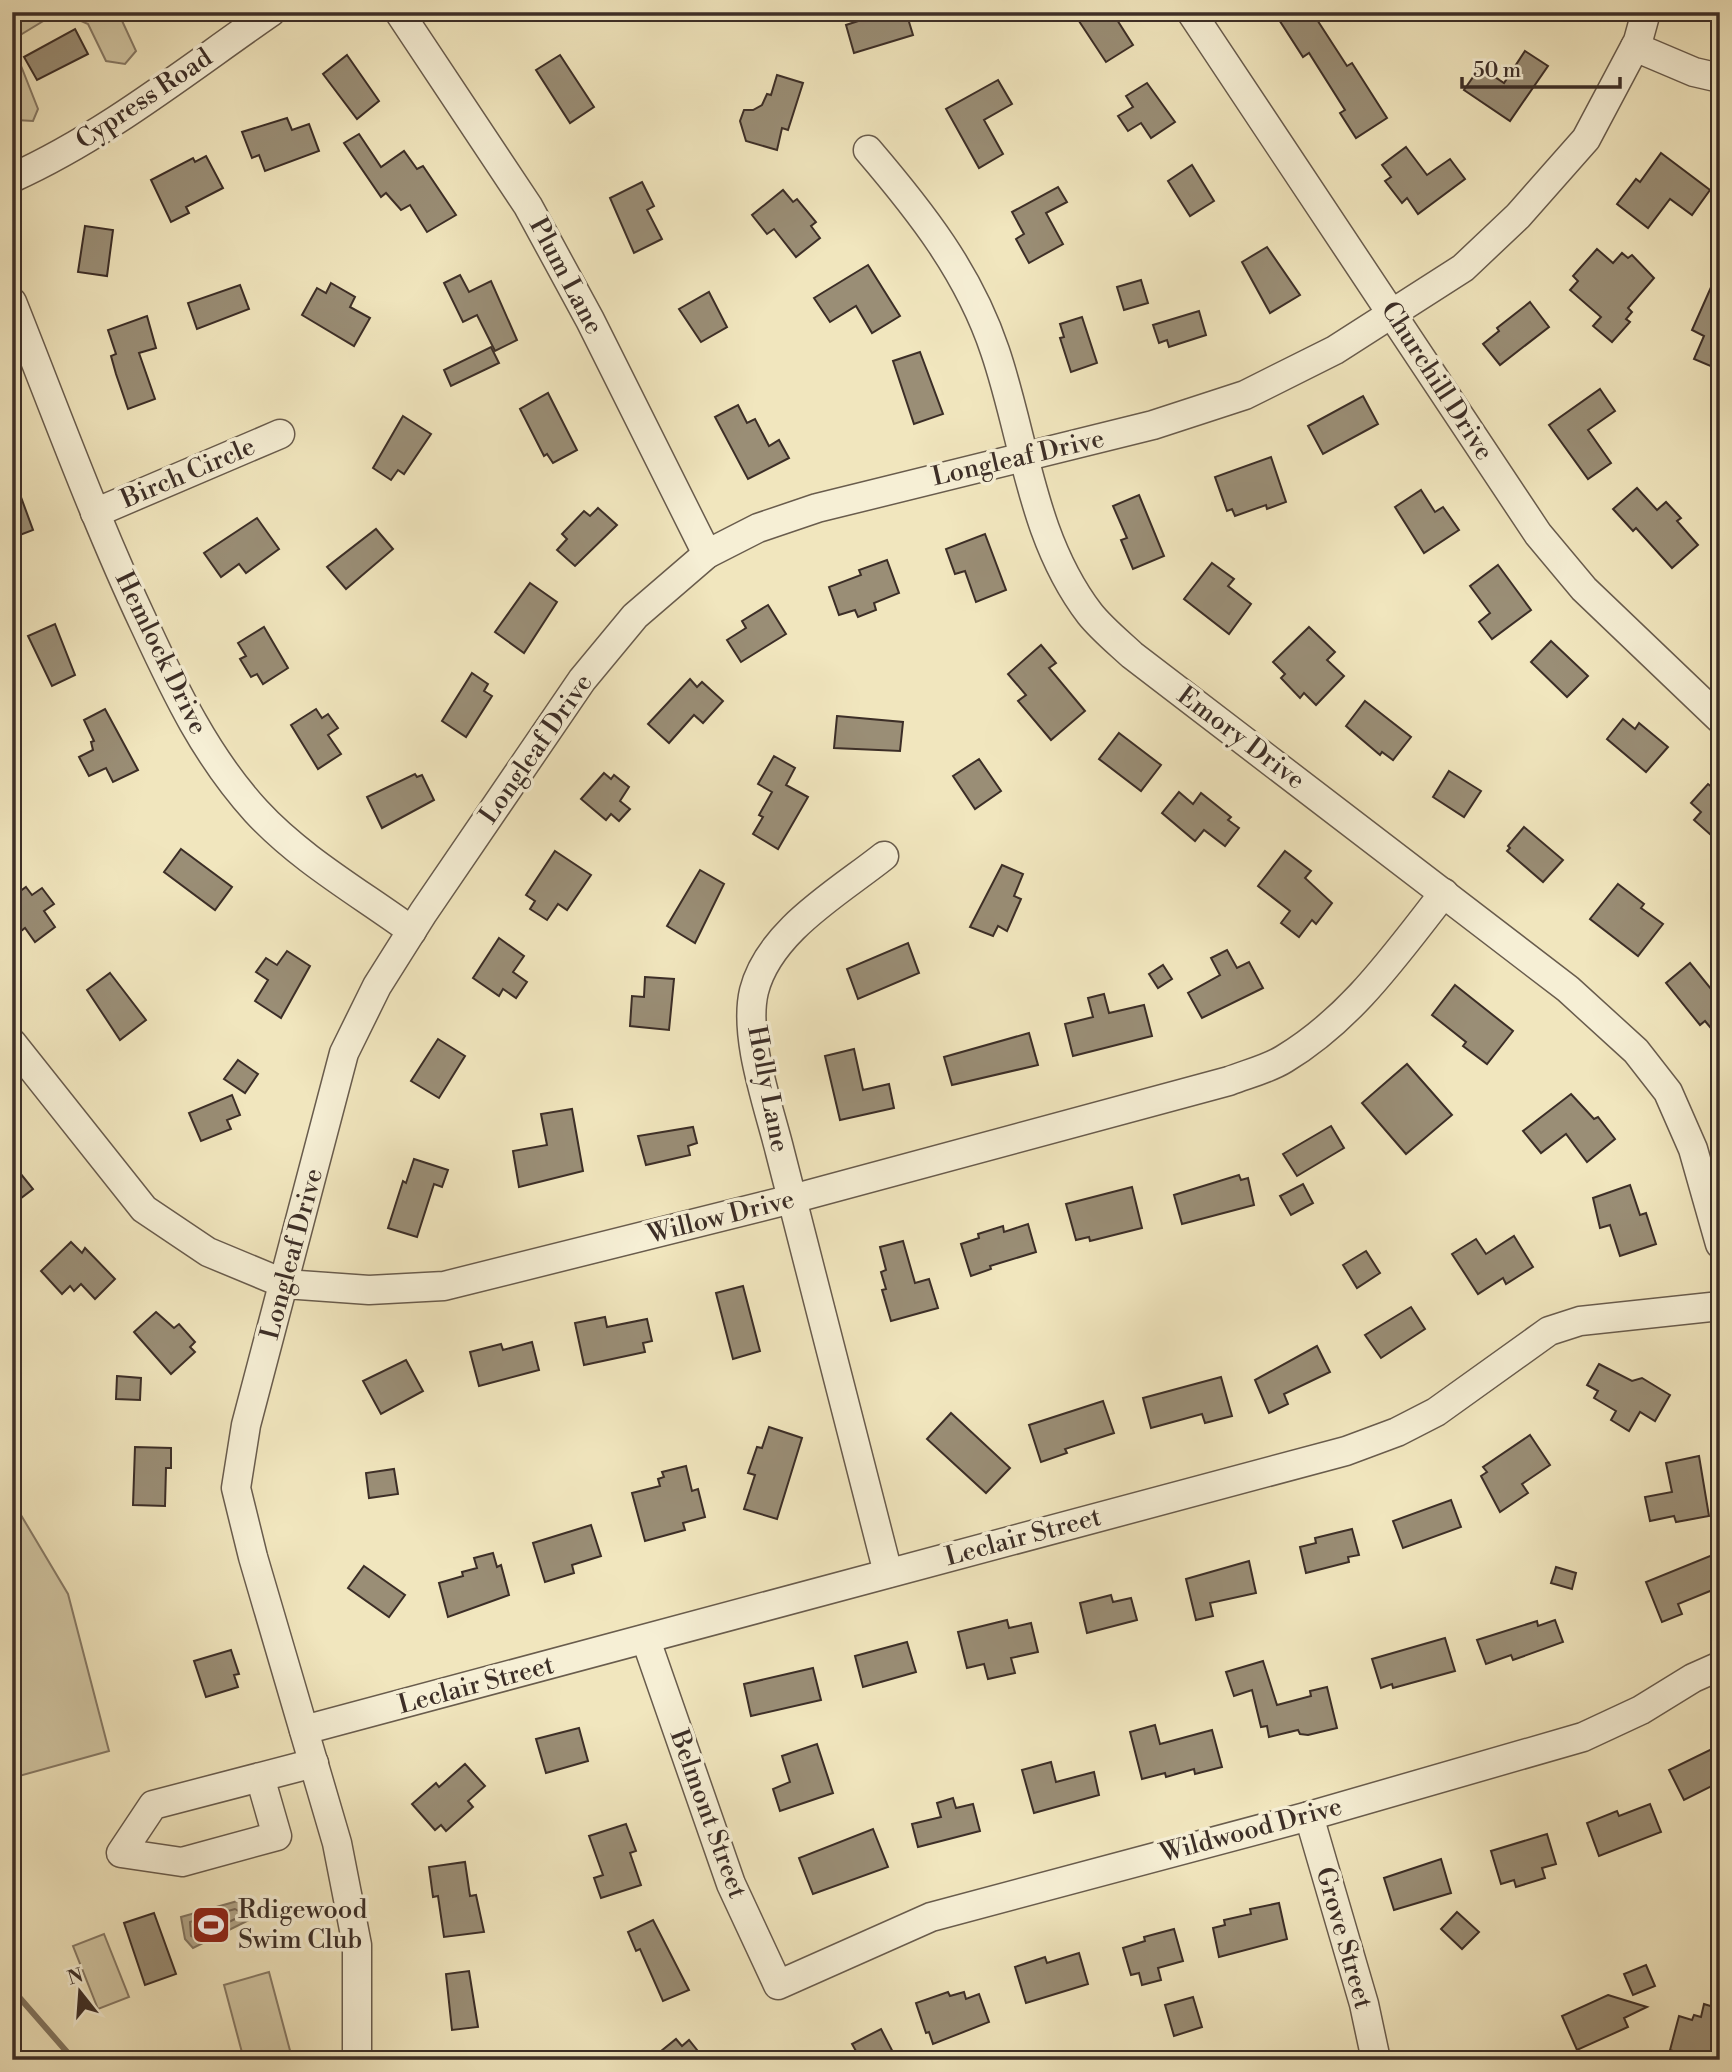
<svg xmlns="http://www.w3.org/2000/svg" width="1732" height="2072" font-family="'Libre Bodoni',serif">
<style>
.green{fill:#d2c7a4;stroke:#877a66;stroke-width:2}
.water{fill:#b3a78b;stroke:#837763;stroke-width:2}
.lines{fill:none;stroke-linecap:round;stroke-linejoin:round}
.shore{stroke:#786a59;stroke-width:2}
.stream{stroke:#837763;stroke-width:6}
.building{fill:#9a8e76;stroke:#3c2e27;stroke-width:2}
.minor-casing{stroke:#695c4d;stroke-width:31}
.minor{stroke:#f6efd5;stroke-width:28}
.labels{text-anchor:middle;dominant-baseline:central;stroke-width:7;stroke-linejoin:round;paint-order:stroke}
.street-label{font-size:26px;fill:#3c2e27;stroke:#f6efd5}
.poi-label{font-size:26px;fill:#3c2e27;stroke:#f6efd5;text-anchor:start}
</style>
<rect width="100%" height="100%" fill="#f1e6be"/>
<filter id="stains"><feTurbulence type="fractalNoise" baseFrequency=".00286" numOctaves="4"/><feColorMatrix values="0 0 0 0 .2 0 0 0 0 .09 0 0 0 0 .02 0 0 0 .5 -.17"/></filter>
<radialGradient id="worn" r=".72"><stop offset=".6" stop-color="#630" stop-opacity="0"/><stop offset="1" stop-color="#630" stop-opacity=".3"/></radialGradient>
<g class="green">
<polygon points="12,12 58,12 12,40"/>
<polygon points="61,12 118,12 136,51 125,64 106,61 88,24"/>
<polygon points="12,43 38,109 33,121 16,120 12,111"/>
<polygon points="12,1500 68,1594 109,1751 12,1778"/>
<polygon points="104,1934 129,1997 98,2009 73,1946"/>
<polygon points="269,1972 292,2058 244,2060 224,1985"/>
</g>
<polygon class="water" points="241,1900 249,1920 193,1948 185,1939 181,1917"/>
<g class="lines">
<polygon class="shore" points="235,1909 240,1912 239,1917 196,1938 191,1936 190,1922"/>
<polyline class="stream" points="12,1989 74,2060"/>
</g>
<g class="building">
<polygon points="886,12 906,12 913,35 854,53 846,25"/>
<polygon points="1073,12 1112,12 1133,45 1106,62"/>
<polygon points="1274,12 1312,12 1347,66 1352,63 1387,118 1356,138 1340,113 1345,110 1309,53 1303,57"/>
<polygon points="75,29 88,54 37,80 24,57"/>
<polygon points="1525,51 1548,66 1510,121 1464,90 1480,67 1504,83"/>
<polygon points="347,55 379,101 357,119 323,74"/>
<polygon points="560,55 594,107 570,123 536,70"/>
<polygon points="777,75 803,83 788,130 782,128 777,150 746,141 740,121 744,110 753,110 762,105 767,94 771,95"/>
<polygon points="998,80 1012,104 984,120 1003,154 979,168 946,109"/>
<polygon points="1147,83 1175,122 1151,138 1141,123 1128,131 1118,116 1133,107 1126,96"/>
<polygon points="287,118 292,130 309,124 319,151 265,171 259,155 252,158 242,132"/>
<polygon points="359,134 381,167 404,151 417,169 423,166 456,215 427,232 410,205 401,210 386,193 381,197 344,143"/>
<polygon points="1406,147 1427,175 1450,159 1465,179 1418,214 1407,198 1402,203 1385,181 1391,177 1382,165"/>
<polygon points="1661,153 1710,190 1692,215 1670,199 1648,228 1617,204 1636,179 1640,182"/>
<polygon points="206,156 223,188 186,207 189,213 171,222 151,180 193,158 195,162"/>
<polygon points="1192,165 1214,201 1190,216 1168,181"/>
<polygon points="642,182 654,206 647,210 662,239 634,253 610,198"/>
<polygon points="1058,187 1067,202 1046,213 1063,244 1029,263 1016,239 1024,234 1012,212"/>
<polygon points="783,190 793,202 797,199 816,222 811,226 820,238 796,257 774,229 767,234 752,215"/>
<polygon points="85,226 113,230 107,276 78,272"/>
<polygon points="1267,247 1300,295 1270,313 1242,262"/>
<polygon points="1597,249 1613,263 1622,253 1628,258 1632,255 1654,278 1628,308 1632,312 1626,319 1630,322 1612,342 1593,326 1601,317 1570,290 1578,281 1573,276"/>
<polygon points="868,265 900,316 872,333 856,306 830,322 814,298"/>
<polygon points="1720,267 1720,370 1694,359 1704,336 1692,330"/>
<polygon points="460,275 469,292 491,281 517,340 495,351 477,315 463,322 444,283"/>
<polygon points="1141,280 1148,303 1124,310 1117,287"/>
<polygon points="331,283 355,297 350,307 370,318 354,346 302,315 317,288 326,293"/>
<polygon points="240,285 249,309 197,329 188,303"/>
<polygon points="709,292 727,327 701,342 679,309"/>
<polygon points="1530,302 1549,327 1500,365 1483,344 1499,331 1497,328"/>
<polygon points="1199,311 1206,335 1169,347 1167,340 1159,343 1153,325"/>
<polygon points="147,316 156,348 139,353 155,399 128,409 116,374 111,356 116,354 108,330"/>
<polygon points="1082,317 1097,363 1071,372 1060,338 1064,337 1060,324"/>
<polygon points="491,347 499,363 451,386 444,370"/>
<polygon points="920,352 943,414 914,424 893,361"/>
<polygon points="1600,389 1615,411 1588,430 1611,463 1588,479 1549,425"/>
<polygon points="548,393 577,450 553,463 547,454 544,456 520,409"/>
<polygon points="1363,396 1378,424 1323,454 1308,426"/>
<polygon points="738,405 747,423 755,419 769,446 779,440 789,458 748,479 715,417"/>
<polygon points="403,416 431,434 404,474 398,470 391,480 373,468"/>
<polygon points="1271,457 1286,502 1267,509 1266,505 1235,516 1232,509 1227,511 1215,477"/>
<polygon points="14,478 33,530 12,538 12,479"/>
<polygon points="1637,488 1657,510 1666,502 1681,518 1677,521 1698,545 1672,568 1636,528 1633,531 1613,509"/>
<polygon points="1421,490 1435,512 1443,507 1459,530 1424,553 1395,507"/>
<polygon points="1139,495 1164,556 1133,569 1121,540 1127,538 1113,506"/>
<polygon points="598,508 617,525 575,566 557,550 567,539 562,534 584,511 590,516"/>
<polygon points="257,518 279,549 246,573 239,564 221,577 204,553"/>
<polygon points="376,529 393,549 346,589 327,567"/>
<polygon points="985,534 1006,590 976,602 965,571 955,574 946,549"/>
<polygon points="887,560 899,593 874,603 876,610 858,617 855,610 839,615 829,587 861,575 859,570"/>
<polygon points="1212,563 1234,579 1228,586 1251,604 1229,634 1184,599"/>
<polygon points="1498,565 1531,610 1492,639 1479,622 1490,613 1470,586"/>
<polygon points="530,583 557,602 524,653 495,632"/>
<polygon points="768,605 786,634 741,662 727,640 746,628 742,621"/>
<polygon points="55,624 75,675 52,686 28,636"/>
<polygon points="264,627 288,668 263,684 257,674 251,677 240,659 246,656 238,643"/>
<polygon points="1309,627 1335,652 1327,660 1344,676 1316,705 1304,693 1300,698 1281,678 1285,674 1273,662"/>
<polygon points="1551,641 1588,676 1567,697 1531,662"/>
<polygon points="1041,645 1056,663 1049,668 1085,711 1051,740 1018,701 1026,695 1008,674"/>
<polygon points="472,673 488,684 484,691 492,696 466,737 442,721"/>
<polygon points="690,679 697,687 702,682 723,701 703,723 694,715 669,743 648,724"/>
<polygon points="1365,701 1411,737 1393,760 1382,752 1380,755 1346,726"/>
<polygon points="105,709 138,770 113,782 106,768 89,776 79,757 93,750 91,742 94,741 84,720"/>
<polygon points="316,709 322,718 328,714 338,728 328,735 341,754 318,769 291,725"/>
<polygon points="837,716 903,722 900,751 834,748"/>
<polygon points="1623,719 1635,729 1639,723 1668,747 1646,772 1607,739"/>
<polygon points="1119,733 1161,765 1141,791 1099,759"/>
<polygon points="774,756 795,768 786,785 808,797 778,849 753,834 763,817 759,815 772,792 758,784"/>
<polygon points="979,759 1001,791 975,809 953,776"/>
<polygon points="1449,771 1481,791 1464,817 1433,797"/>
<polygon points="604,773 611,779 614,775 629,787 620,801 630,809 619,821 611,814 606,820 581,799"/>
<polygon points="415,774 417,777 422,775 434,800 382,828 367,797"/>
<polygon points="1708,784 1718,792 1720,790 1720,843 1694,820 1701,812 1691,803"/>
<polygon points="1179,792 1193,804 1201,793 1231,817 1228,820 1239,828 1225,846 1204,830 1195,841 1162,813"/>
<polygon points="1524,827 1563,860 1543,882 1507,851 1510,848 1508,846"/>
<polygon points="181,849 232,887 215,910 164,872"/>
<polygon points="555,851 591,875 567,910 558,904 547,920 530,909 535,901 526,895"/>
<polygon points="1285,851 1311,871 1305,878 1332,903 1316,924 1312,920 1299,937 1281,923 1290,911 1258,886"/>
<polygon points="1002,865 1023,874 1014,896 1021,899 1007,931 998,926 993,936 970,927"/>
<polygon points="700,870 724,884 695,943 667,926"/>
<polygon points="1618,884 1644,904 1641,908 1663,924 1638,956 1590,919"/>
<polygon points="26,887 32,895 42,888 54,904 44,911 55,927 35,942 25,928 21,931 12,919 12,897"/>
<polygon points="499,938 524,956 513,972 527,982 516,998 503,989 499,996 473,978"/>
<polygon points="908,943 919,973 858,999 847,969"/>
<polygon points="1227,950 1237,968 1249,962 1263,988 1202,1018 1188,993 1220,975 1211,958"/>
<polygon points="287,951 310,966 281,1018 255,1001 268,980 256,972 266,958 277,965"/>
<polygon points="1690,963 1720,1000 1720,1039 1705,1021 1700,1025 1666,983"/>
<polygon points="1163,965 1172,979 1158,988 1149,974"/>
<polygon points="110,973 146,1020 120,1040 87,990"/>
<polygon points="645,977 674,979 669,1030 630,1026 632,996 644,997"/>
<polygon points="1455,985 1513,1031 1487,1064 1463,1046 1466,1042 1432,1015"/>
<polygon points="1104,994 1109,1013 1144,1005 1152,1036 1073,1056 1065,1024 1093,1017 1088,998"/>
<polygon points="1029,1033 1038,1065 952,1085 944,1057"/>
<polygon points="438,1039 465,1056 439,1098 411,1081"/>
<polygon points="854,1049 863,1090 889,1084 894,1108 840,1120 825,1056"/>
<polygon points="238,1060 258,1074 245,1093 224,1079"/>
<polygon points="1407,1064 1452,1115 1406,1154 1362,1103"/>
<polygon points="1571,1094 1594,1119 1598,1117 1615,1139 1587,1162 1566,1134 1541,1153 1523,1131"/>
<polygon points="232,1095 240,1115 227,1120 231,1129 201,1141 189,1113"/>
<polygon points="572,1109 583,1171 519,1187 513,1151 547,1145 541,1114"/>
<polygon points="1331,1126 1344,1148 1297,1176 1283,1154"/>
<polygon points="693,1127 697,1143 688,1146 690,1155 646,1165 638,1136"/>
<polygon points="414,1159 448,1170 442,1187 434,1184 417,1237 388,1228 403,1181 406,1183"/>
<polygon points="12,1163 33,1189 12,1205"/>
<polygon points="1239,1175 1241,1180 1248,1178 1254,1205 1182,1224 1174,1195"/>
<polygon points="1303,1184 1313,1203 1291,1215 1280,1196"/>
<polygon points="1630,1185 1640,1215 1646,1213 1656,1244 1620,1256 1610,1225 1600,1228 1593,1198"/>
<polygon points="1132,1187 1142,1228 1090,1241 1089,1237 1076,1240 1066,1204"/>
<polygon points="1028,1224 1036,1252 990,1266 991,1269 971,1276 961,1244 979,1238 978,1234 1003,1226 1004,1232"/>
<polygon points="1514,1236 1533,1267 1506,1284 1503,1278 1478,1294 1452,1254 1476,1239 1486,1254"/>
<polygon points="903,1241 915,1283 929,1279 938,1308 891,1321 882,1290 886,1289 881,1272 886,1270 880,1247"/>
<polygon points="71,1242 82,1253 85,1248 115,1279 95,1299 81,1284 74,1291 70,1286 62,1294 41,1271"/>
<polygon points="1366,1251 1380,1273 1357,1288 1343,1265"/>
<polygon points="743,1286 760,1351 733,1359 716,1293"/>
<polygon points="1411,1307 1425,1329 1381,1358 1365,1335"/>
<polygon points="156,1312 174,1328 179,1324 195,1342 190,1347 195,1352 171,1374 134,1332"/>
<polygon points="605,1317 607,1327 647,1319 652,1341 643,1343 645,1352 584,1365 575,1323"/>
<polygon points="532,1342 539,1370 479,1386 470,1352 501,1344 503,1350"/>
<polygon points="1317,1346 1330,1372 1284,1394 1288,1404 1269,1413 1255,1380"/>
<polygon points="406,1360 423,1391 381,1414 363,1381"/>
<polygon points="1599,1364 1632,1381 1642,1378 1670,1395 1655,1421 1640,1412 1629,1431 1611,1420 1616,1411 1594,1398 1598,1391 1587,1385"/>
<polygon points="117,1376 141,1378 140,1400 116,1399"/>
<polygon points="1221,1377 1232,1416 1205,1423 1202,1414 1151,1428 1143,1398"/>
<polygon points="1103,1401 1114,1433 1065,1449 1067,1453 1041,1462 1029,1425"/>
<polygon points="951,1413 1010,1468 986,1493 927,1439"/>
<polygon points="769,1427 802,1438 777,1519 744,1509 755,1475 748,1473 757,1447 762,1448"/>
<polygon points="1530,1435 1550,1465 1522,1484 1528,1493 1500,1512 1481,1476 1487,1472 1483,1467"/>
<polygon points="135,1447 171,1448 171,1468 166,1468 165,1506 133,1505"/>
<polygon points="1699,1456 1709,1516 1676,1522 1674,1516 1650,1521 1645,1497 1672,1492 1666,1463"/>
<polygon points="686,1466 692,1491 698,1489 705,1517 683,1523 685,1530 645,1541 632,1493 660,1486 658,1479 664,1477 662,1472"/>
<polygon points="394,1469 398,1494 369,1498 366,1473"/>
<polygon points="1451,1500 1461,1527 1403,1548 1393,1521"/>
<polygon points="591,1525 601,1556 572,1565 574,1573 545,1582 533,1543"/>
<polygon points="1352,1529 1359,1555 1348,1557 1349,1562 1306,1573 1300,1547 1316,1543 1315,1538"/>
<polygon points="1720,1552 1720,1587 1678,1604 1682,1614 1662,1622 1646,1582"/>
<polygon points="493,1553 497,1567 501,1565 509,1595 448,1617 439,1583 463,1576 462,1572 477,1568 474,1558"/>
<polygon points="1249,1561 1256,1593 1210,1603 1213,1616 1196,1620 1186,1579"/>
<polygon points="364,1566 405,1595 389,1617 348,1588"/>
<polygon points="1556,1567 1576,1573 1572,1589 1551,1583"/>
<polygon points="1111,1595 1113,1602 1131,1598 1137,1620 1087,1633 1080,1603"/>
<polygon points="1007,1620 1009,1628 1031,1623 1038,1652 1011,1658 1015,1673 988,1679 984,1664 967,1668 958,1632"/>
<polygon points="1555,1620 1563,1642 1513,1660 1511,1655 1486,1664 1477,1640 1537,1621 1538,1626"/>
<polygon points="1445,1638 1455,1671 1393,1688 1392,1684 1381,1688 1372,1659"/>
<polygon points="907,1642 916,1672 863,1687 855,1656"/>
<polygon points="231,1650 239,1674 234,1675 238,1687 206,1697 194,1661"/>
<polygon points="1263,1661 1277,1705 1311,1696 1310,1691 1327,1687 1337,1728 1308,1735 1300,1734 1298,1730 1269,1737 1267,1726 1261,1727 1252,1690 1234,1696 1226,1672"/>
<polygon points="813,1668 821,1700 751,1716 744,1684"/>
<polygon points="1155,1725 1160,1744 1212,1730 1222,1767 1195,1774 1194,1769 1166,1777 1165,1773 1142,1779 1130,1732"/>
<polygon points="579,1728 588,1761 546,1773 536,1739"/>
<polygon points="817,1744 833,1793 780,1811 773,1789 790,1782 782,1756"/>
<polygon points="1720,1745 1720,1782 1684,1800 1669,1770"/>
<polygon points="1051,1762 1056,1782 1094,1772 1099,1795 1034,1813 1022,1770"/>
<polygon points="465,1764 485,1786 468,1801 473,1807 446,1831 441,1825 435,1830 412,1804 436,1783 439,1787"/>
<polygon points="953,1798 956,1808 973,1804 980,1831 918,1847 912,1824 941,1817 937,1803"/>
<polygon points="1650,1804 1661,1832 1599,1856 1587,1823 1617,1811 1619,1816"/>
<polygon points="626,1824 636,1851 630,1853 641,1885 601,1898 594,1878 603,1875 589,1836"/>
<polygon points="873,1829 888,1867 813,1894 799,1858"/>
<polygon points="1547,1834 1556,1864 1542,1868 1545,1878 1516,1887 1514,1880 1501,1884 1491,1851"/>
<polygon points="1441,1859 1451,1893 1394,1910 1384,1878"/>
<polygon points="465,1862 470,1896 476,1895 484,1932 444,1937 438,1896 433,1897 429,1867"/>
<polygon points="1279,1903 1287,1939 1219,1957 1213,1928 1225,1925 1224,1920 1251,1914 1250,1909"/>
<polygon points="1457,1912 1479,1932 1462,1949 1441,1929"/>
<polygon points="154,1913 176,1974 145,1985 124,1923"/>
<polygon points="653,1920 689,1990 663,2001 640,1949 636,1951 628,1932"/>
<polygon points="1174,1929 1183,1961 1158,1968 1161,1980 1142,1985 1139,1973 1131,1975 1123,1948 1145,1941 1144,1937"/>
<polygon points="1079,1953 1088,1984 1026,2003 1015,1967 1045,1957 1047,1963"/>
<polygon points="1646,1965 1655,1986 1633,1995 1624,1974"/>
<polygon points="469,1971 478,2027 452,2030 446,1974"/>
<polygon points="948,1992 950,1996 964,1992 966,1999 979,1994 989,2022 933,2044 929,2032 926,2033 916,2003"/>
<polygon points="1608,1995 1647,2007 1624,2018 1628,2027 1577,2050 1562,2016"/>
<polygon points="1193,1997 1202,2027 1174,2036 1165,2005"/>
<polygon points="1704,2004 1720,2009 1720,2060 1691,2060 1688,2056 1670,2050 1679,2016 1692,2020 1694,2015 1701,2017"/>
<polygon points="881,2029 897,2060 861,2060 852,2044"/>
<polygon points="676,2039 682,2046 689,2040 705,2060 650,2060"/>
</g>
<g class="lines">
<g class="minor-casing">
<g id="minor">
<polyline points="399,12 528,206 590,320 707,554"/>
<polyline points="1191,12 1538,534 1584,589 1720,719"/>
<polyline points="1635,47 1694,72 1720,78"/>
<path d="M868 150C921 212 969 273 995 351 1025 439 1031 537 1090 614 1102 629 1118 642 1132 655L1568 989 1636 1051 1668 1092 1693 1149 1720 1244"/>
<path d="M12 178C105 136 187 70 271 12"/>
<path d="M12 302C55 410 95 520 145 626 176 693 206 756 256 811 300 859 360 893 412 931"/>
<polyline points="95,513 280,434"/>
<path d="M884 856C839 892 769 931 754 991 743 1037 769 1107 780 1152 815 1293 853 1433 888 1573"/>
<path d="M12 1043 144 1209 208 1252 285 1284 369 1290 444 1286 792 1199 1229 1081C1247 1074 1268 1069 1284 1059 1352 1018 1396 954 1444 893"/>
<polyline points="646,1640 731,1884 778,1985 931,1917 1309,1816 1583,1737 1641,1710 1693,1678 1720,1666"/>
<polyline points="304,1730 1346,1451 1397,1432 1436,1412 1549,1331 1580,1321 1720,1306"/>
<polyline points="260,1777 277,1836 182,1862 121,1853 153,1805 314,1763"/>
<polyline points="1309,1816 1364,2004 1376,2060"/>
<polyline points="357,2060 357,1945 337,1843 253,1557 236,1488 246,1425 344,1053 377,986 423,913 582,680 635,616 707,554 758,528 817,508 1153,425 1245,395 1335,350 1463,268 1518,216 1586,139 1638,41 1646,12"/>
</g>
</g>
<use href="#minor" class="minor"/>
</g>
<defs>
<g id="stadium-square" transform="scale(2.0125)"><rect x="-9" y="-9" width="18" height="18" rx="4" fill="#8f2418" stroke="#f6efd5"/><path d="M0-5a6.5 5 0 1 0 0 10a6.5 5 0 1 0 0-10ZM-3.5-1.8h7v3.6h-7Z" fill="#fff"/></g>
</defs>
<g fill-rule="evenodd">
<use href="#stadium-square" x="211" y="1925"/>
</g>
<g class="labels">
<g class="street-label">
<text transform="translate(144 99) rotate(-34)">Cypress Road</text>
<text transform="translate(566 276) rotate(62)">Plum Lane</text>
<text transform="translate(1437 381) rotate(57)">Churchill Drive</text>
<text transform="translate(1018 458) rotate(-13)">Longleaf Drive</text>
<text transform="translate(188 473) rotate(-23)">Birch Circle</text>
<text transform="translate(161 653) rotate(64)">Hemlock Drive</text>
<text transform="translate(1241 738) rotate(37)">Emory Drive</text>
<text transform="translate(536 749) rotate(-55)">Longleaf Drive</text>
<text transform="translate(768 1089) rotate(79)">Holly Lane</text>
<text transform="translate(721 1217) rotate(-14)">Willow Drive</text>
<text transform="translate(292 1254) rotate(-75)">Longleaf Drive</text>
<text transform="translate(1023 1537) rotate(-15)">Leclair Street</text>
<text transform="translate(476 1685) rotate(-15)">Leclair Street</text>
<text transform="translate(708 1814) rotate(70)">Belmont Street</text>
<text transform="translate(1251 1830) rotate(-15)">Wildwood Drive</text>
<text transform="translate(1344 1938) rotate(74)">Grove Street</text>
</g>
<g class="poi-label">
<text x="238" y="1910">Rdigewood<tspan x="238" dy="30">Swim Club</tspan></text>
</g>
</g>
<rect width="1732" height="2072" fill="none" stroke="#f1e6be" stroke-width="42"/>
<rect x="14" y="14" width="1704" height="2044" fill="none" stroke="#3c2e27" stroke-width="3.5"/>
<rect x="21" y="21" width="1690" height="2030" fill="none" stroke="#3c2e27" stroke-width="2"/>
<g transform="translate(80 1992) rotate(343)" stroke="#f6efd5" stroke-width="5" paint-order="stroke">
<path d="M0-5L12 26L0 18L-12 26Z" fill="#3c2e27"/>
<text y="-10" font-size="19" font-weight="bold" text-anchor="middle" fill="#3c2e27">N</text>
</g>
<path d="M1462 77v10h158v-10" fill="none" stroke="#3c2e27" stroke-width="3.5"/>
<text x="1473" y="77" font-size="21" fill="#3c2e27" stroke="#f6efd5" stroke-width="5" paint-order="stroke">50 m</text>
<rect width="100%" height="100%" filter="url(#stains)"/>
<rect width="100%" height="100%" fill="url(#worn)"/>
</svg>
